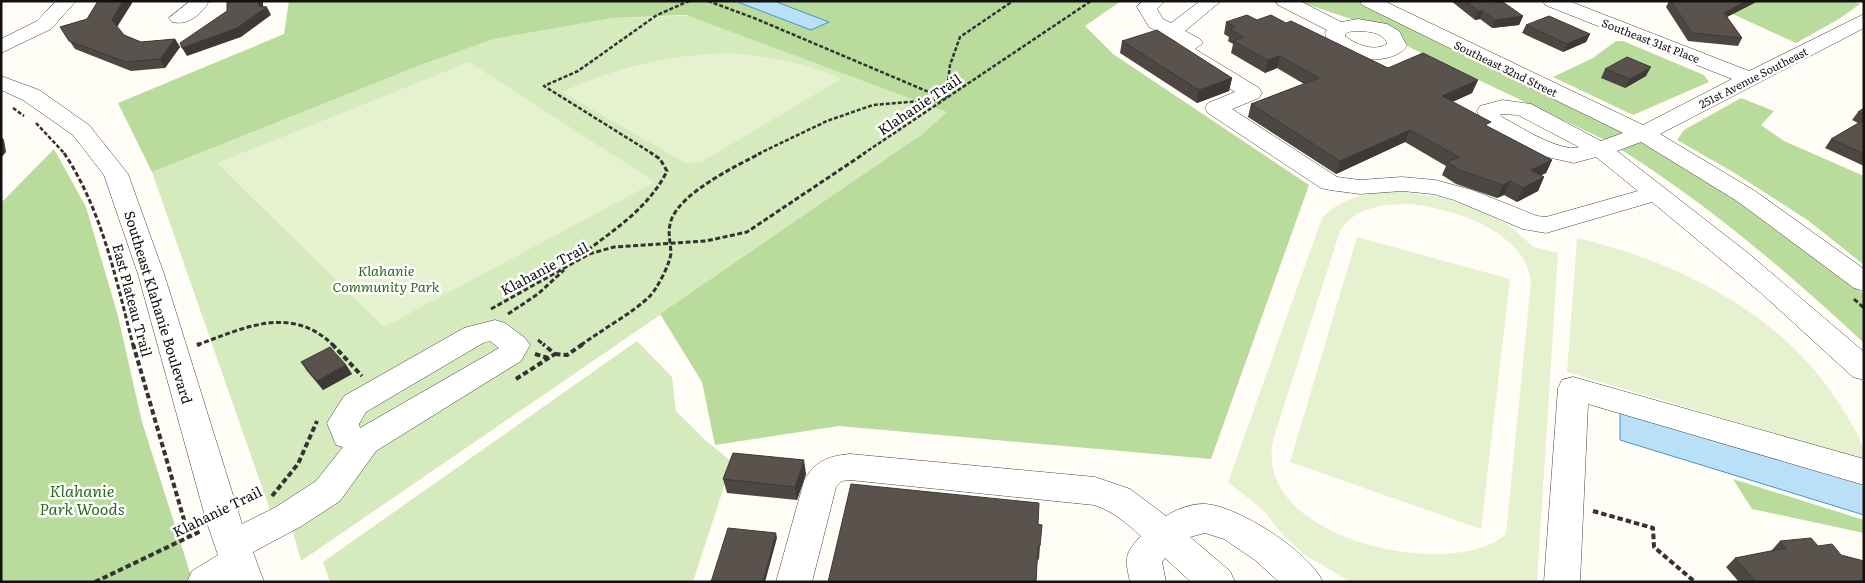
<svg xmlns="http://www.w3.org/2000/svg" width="1865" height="583" font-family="Literata,serif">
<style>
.green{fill:#d5ebbd}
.forest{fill:#b9dc9c}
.pitch{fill:#e6f2cf;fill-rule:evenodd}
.water{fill:#b9e0f7;stroke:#3f96cf}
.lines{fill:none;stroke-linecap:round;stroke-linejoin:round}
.minor-casing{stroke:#444;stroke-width:1}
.path-far2{stroke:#333;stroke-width:2.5;stroke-dasharray:4 2;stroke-linecap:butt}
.path-far1{stroke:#333;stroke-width:3;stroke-dasharray:5 2.5;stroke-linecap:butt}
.path{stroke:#333;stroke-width:4;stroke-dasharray:5.5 3;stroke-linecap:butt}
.minor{fill:#fff;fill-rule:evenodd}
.wall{fill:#4d4742}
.shaded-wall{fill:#3f3936}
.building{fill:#5a524d;stroke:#3f3936}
.labels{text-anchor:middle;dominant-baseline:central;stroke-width:5;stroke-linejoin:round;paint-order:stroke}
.far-street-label{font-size:11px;fill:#111;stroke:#fff}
.street-label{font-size:14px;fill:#111;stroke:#fff}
.park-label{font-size:14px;font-style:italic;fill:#2f6b1f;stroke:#fff}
.near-park-label{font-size:16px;font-style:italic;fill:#2f6b1f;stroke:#fff}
</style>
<rect width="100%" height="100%" fill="#fffdf5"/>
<g class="green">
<polygon points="1121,1 947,112 921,135 857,180 301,561 285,503 270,510 152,172 426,63 494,39 615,18"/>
<polygon points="637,341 672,377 676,411 704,439 732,462 693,582 330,582 323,562"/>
</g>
<g class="forest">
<polygon points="289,1 1121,1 1085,26 1113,54 1309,185 1211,459 839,426 715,445 702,382 660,314 921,135 947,112 686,15 614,18 494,39 426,63 152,172 118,103 284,34"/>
<path d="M1297 1H1361L1579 107 1662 154 1769 222 1864 294V343C1783 268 1701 198 1607 141L1409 47 1399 35Z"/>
<polygon points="1698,1 1853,1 1860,4 1839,19 1796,43 1737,16"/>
<polygon points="1616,41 1623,41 1704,75 1709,82 1633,115 1553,77 1593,58"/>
<polygon points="1741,98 1774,111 1761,125 1784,141 1864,176 1864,265 1809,221 1733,172 1677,140 1684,130"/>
<polygon points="54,149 86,207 118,316 142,422 193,582 1,582 1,203"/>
<polygon points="1733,479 1864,520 1864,533 1752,509"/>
</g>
<g class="pitch">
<path d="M725 53C766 56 804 61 841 79L701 162 686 163 562 92C617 67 665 56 725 53Z"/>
<polygon points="469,62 655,182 384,327 217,163"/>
<path d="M1404 192 1440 197 1476 208 1508 225 1534 247 1558 253 1537 582H1351L1305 555 1283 535 1263 510 1228 482 1322 218C1344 195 1374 191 1404 192ZM1411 204C1454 209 1525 231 1531 282L1506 534C1453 583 1247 539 1274 437L1340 231C1356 206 1384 204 1411 204Z"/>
<polygon points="1357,237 1510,279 1481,529 1290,462"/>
<path d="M1577 238C1680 262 1785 315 1842 408 1852 425 1864 440 1864 460L1567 372Z"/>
</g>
<g class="water">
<polygon points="735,1 774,1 829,22 811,30"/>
<polygon points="1620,406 1864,481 1864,515 1620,440"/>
</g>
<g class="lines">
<g class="minor-casing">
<g id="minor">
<polygon points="56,1 76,1 51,29 1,53 1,39 37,21"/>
<path d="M190 1H209C202 14 188 26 172 22L169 18Z"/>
<path d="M1142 1H1165L1157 9 1163 19 1171 23 1200 1H1221L1185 31 1200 39 1203 43 1195 49 1259 88 1262 93 1259 98 1232 109 1337 177 1360 180 1402 177 1435 180 1472 190 1537 216 1546 217 1638 191 1596 157 1574 163 1543 156 1484 126 1477 111 1480 106 1502 100 1531 104 1601 141 1623 133 1362 5 1360 1H1384L1643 125 1732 79 1545 5 1543 1H1569L1749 71 1864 14V28L1660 134 1755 191 1864 269V291L1854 288 1737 201 1641 142 1617 151 1748 253 1864 352V380L1853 377 1761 293 1652 202 1546 233 1523 229 1454 200 1433 194 1402 191 1360 194 1330 190 1321 188 1208 113 1205 108 1208 103 1235 92 1172 52 1169 48 1177 42 1149 27 1137 7ZM1500 114 1518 115 1579 147C1560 153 1519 126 1502 117Z"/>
<path d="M1276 1H1300L1341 22 1358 19 1387 24 1399 31 1407 46C1391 69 1330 61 1325 33L1327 30 1278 5ZM1353 31C1364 31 1384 31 1387 44 1374 52 1356 45 1345 36L1346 33Z"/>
<path d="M1 76 39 90 89 125 128 174 164 274 242 524 276 507 316 481 343 447 336 445 327 423 344 396 464 328 495 320 505 323 525 338 530 345 521 361 376 451 340 501 300 527 253 552 264 582H187L192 571 218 555 206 520 138 274 104 175 73 135 23 100 1 90ZM490 341 499 348 360 428 359 424 366 412 483 343Z"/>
<polygon points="1573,377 1864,459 1864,485 1588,404 1580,582 1544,582 1558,388 1562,380"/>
<path d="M850 454 1095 477 1130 489 1166 516C1177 509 1193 503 1206 504 1240 507 1309 552 1323 582H1279L1255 560 1224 539 1205 533 1190 537 1230 571 1235 582H1191L1165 558 1162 562 1166 582H1130C1125 558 1124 554 1141 536 1126 523 1113 511 1094 505L850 480 842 481 836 487 812 582H776L804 481C815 461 828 456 850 454Z"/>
</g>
</g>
<g class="path-far2">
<polyline points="708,1 754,18 943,98"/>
<polyline points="946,98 950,65 960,37 1013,1"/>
<polyline points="13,108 24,116"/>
<polyline points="36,123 65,154"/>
<polyline points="653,154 544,86 578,71 657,15 689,1"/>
<polyline points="758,154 827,121 873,105 945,99"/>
<polyline points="863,154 1091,1"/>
</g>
<g class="path-far1">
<path d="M64 153C102 210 116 279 133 345"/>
<path d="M576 259C609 233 648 210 667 171L660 159 651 153"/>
<polyline points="1854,299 1864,308"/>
<polyline points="491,309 589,254 614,247 706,241 747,232 865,153"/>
<polyline points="508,314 538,294 564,270"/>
<polyline points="538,340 544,345"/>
<path d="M197 345C244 328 291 304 333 345"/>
<path d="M581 345C600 331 634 312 650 296 657 289 671 262 671 252 670 240 667 230 672 218 684 191 736 166 761 153"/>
</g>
<g class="path">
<polyline points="133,344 189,537"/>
<polyline points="332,344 362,376"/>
<polyline points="197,345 200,344"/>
<polyline points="535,354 548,358"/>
<polyline points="555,354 567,355 583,344"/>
<polyline points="516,379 555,354 543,344"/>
<polyline points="272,496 298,464 317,421"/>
<polyline points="1593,511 1653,528 1654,547 1695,582"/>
<polyline points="95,582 201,531"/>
</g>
<use href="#minor" class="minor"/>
</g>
<g class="wall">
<polygon points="98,1 131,1 132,3 117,27 124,35 141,42 175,39 180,47 165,68 131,71 75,49 60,27 87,19"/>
<polygon points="1451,1 1491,1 1523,16 1519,25 1492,28 1480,19 1475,20"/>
<polygon points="1669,1 1758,1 1727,17 1742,38 1738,46 1688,41 1666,7"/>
<polygon points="1257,20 1286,23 1388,68 1478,80 1472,93 1452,102 1489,127 1552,160 1546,173 1540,175 1544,177 1538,191 1517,202 1504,195 1497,198 1456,184 1442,175 1446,166 1405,142 1336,174 1248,117 1251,104 1304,84 1277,68 1265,73 1231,53 1233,44 1228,41 1229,37 1224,34 1226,22"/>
<polygon points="1526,25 1590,34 1586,42 1563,52 1522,33"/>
<polygon points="1122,41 1232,78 1229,91 1197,103 1120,53"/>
<polygon points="1605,69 1646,76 1625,88 1601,78"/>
<polygon points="1864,108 1864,166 1825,148 1831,139 1858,123 1852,120 1858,112"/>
<polygon points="301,362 346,365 352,374 323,390 307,371"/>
<polygon points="806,474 797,500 727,493 723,479"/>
<polygon points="1038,524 1040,546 1039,560 1037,559"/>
<polygon points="1780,541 1818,546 1841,555 1864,582 1739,582 1726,567 1735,558 1771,551"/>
</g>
<g class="shaded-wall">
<polygon points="123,1 131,1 132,3 116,28 112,20"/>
<polygon points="259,1 263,1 263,10 267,7 271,15 241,37 187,56 182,48"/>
<polygon points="1747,1 1758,1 1719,21 1724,13"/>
<polygon points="1478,11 1483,11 1480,19 1475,20"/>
<polygon points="1523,16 1519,25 1492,28 1495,20"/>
<polygon points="1590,34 1586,42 1563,52 1567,44"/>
<polygon points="175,39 180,47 165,68 160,59"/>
<polygon points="1280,56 1277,68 1265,73 1268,60"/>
<polygon points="1651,67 1646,76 1625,88 1630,79"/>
<polygon points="1232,78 1229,91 1197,103 1199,90"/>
<polygon points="1478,80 1472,93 1437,109 1442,96"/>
<polygon points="1410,130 1405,142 1336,174 1340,161"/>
<polygon points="1,136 4,140 6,152 1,158"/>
<polygon points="1552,160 1546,173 1525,184 1531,170"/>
<polygon points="1544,177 1538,191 1517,202 1523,188"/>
<polygon points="1510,181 1504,195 1497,198 1503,185"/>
<polygon points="346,365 352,374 323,390 317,381"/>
<polygon points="804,460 806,474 797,500 795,487"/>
<polygon points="776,533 777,538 765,582 763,582"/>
</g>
<g class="building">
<polygon points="98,1 123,1 112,20 124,35 141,42 175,39 160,59 126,62 69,41 60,27 87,19"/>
<polygon points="227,1 259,1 259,6 267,7 237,28 182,48 180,43 227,11"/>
<polygon points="1465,1 1491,1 1494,3 1503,2 1523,16 1495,20 1483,11 1478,11"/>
<polygon points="1671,1 1747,1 1724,13 1742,38 1692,33"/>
<polygon points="1247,15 1257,20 1271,15 1286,23 1291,21 1388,68 1423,53 1478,80 1442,96 1491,122 1485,125 1552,160 1531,170 1544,177 1523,188 1510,181 1503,185 1462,171 1447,162 1459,157 1410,130 1340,161 1251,104 1319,78 1280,56 1268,60 1233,41 1244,37 1230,29 1235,27 1226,22"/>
<polygon points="1549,16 1590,34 1567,44 1526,25"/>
<polygon points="1157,30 1232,78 1199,90 1122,41"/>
<polygon points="1627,57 1651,67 1630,79 1605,69"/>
<polygon points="1864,108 1864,114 1858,112"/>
<polygon points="1864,120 1864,154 1831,139"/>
<polygon points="330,347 346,365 317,381 301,362"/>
<polygon points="733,453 804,460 795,487 723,479"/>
<polygon points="851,484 1039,503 1038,524 1042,525 1040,546 1038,546 1036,582 828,582"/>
<polygon points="728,528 776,533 763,582 711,582"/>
<polygon points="1811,538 1818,546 1832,544 1841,555 1864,561 1864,582 1756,582 1735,558 1786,548 1780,541"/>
</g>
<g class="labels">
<g class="far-street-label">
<text transform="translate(1651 40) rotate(21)">Southeast 31st Place</text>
<text transform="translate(1506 68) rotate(26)">Southeast 32nd Street</text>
<text transform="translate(1753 77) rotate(-27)">251st Avenue Southeast</text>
</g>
<g class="street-label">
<text transform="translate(919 104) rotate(-34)">Klahanie Trail</text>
<text transform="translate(544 268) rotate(-28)">Klahanie Trail</text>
<text transform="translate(133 300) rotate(75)">East Plateau Trail</text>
<text transform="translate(159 307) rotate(73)">Southeast Klahanie Boulevard</text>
<text transform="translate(217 511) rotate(-26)">Klahanie Trail</text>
</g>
<g class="park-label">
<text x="386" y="270">Klahanie<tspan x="386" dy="16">Community Park</tspan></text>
</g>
<g class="near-park-label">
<text x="82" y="490">Klahanie<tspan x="82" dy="18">Park Woods</tspan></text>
</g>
</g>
<rect width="1865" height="583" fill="none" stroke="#111111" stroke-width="5"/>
</svg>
